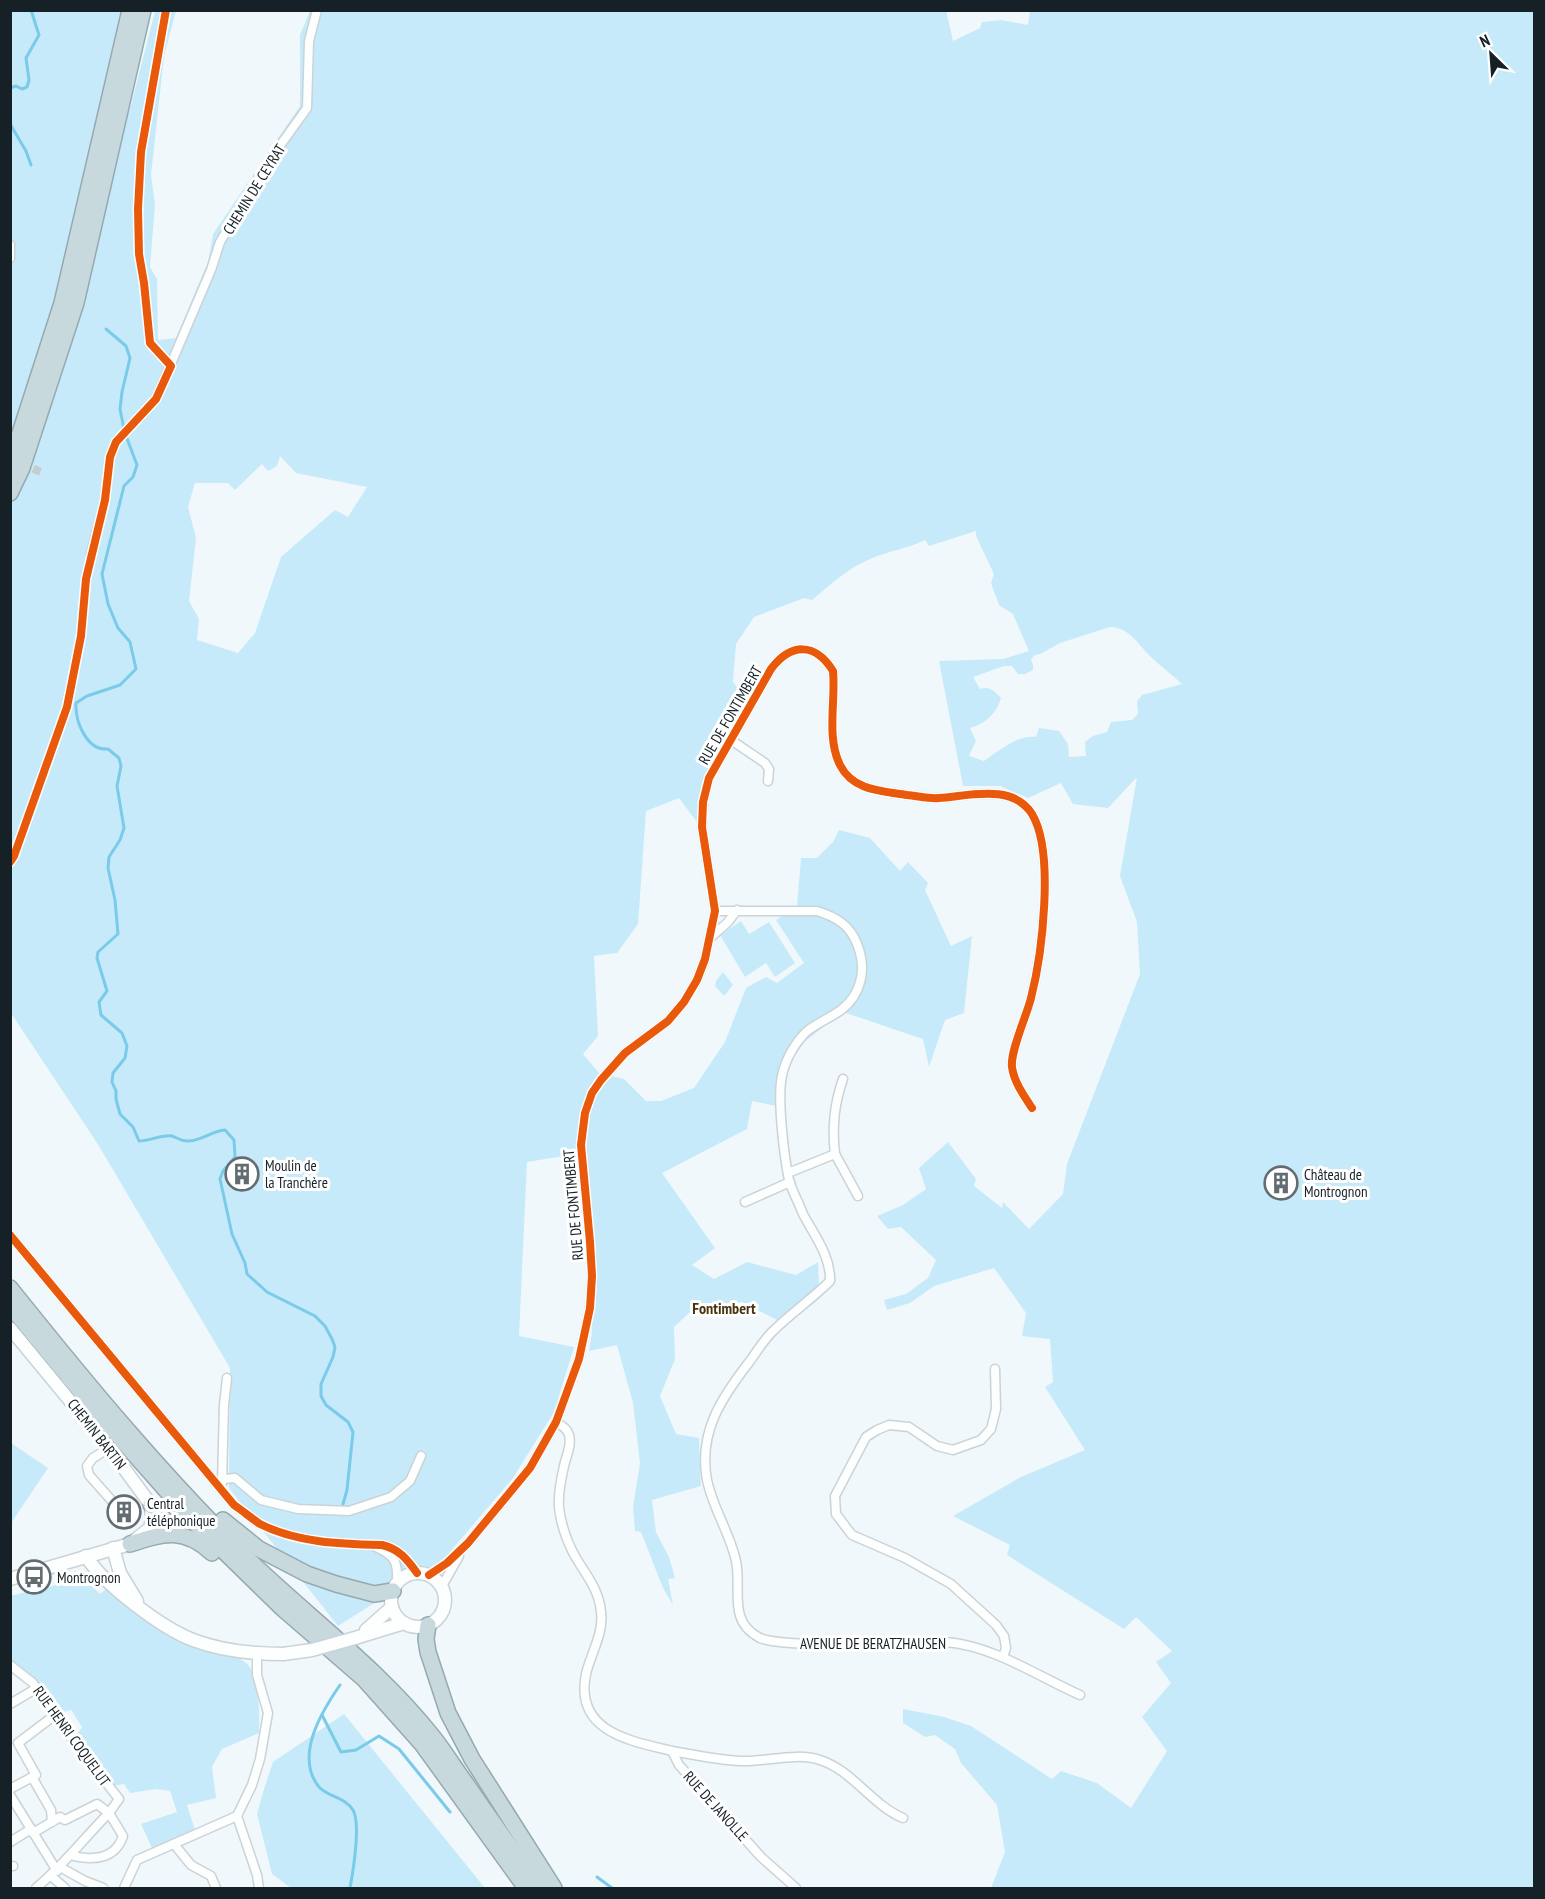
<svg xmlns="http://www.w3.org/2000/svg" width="1545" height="1899" font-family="'PT Sans Narrow',sans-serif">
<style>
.green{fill:#c6eafa;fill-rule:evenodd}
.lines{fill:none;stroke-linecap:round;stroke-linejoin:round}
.stream{stroke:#7acae9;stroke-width:3}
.street-tunnel{stroke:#c4cdd1;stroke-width:8;stroke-dasharray:8 4;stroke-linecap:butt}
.street-casing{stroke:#cad3d7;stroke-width:11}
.secondary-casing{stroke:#cad3d7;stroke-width:15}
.highway-casing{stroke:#95a9b0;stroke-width:18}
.street{stroke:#fdfefe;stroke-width:8}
.secondary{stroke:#fdfefe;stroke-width:12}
.highway{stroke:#c8d9de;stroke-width:15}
.secondary-bridge-casing{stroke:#cad3d7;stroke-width:15;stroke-linecap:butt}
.secondary-bridge{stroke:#fdfefe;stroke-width:12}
.cycleway-casing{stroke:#fff;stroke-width:11}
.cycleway{stroke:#e8590c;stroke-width:8}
.labels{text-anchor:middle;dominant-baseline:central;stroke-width:6;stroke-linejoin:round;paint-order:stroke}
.street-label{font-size:15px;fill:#152127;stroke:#fff}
.poi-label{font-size:15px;fill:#152127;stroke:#fff;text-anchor:start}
.neighbourhood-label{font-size:16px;font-weight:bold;fill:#4a3410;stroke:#fff}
</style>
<rect width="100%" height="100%" fill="#f0f8fb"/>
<g class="green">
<path d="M946 10 953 41 980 28 982 22 1001 20 1028 25 1030 11H1534V1888H991L1005 1852 997 1805 961 1763 955 1749 935 1735 925 1737 903 1723V1709L944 1717 971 1726 1052 1779 1061 1771 1097 1783 1131 1808 1167 1751 1142 1717 1171 1683 1156 1662 1172 1651 1136 1617 1124 1629 1007 1555 1010 1545 953 1516 1021 1477 1085 1450 1045 1387 1053 1382 1050 1339 1022 1336 1026 1313 994 1268 934 1286 910 1303 887 1310 884 1300 906 1294 928 1278 936 1260 901 1227 888 1229 877 1216 903 1205 926 1189 919 1168 948 1142 976 1179 974 1186 1002 1208 1003 1202 1029 1229 1063 1194 1067 1164 1140 974 1137 922 1120 876 1137 777 1108 808 1073 804 1061 783 1028 798 1000 786H963L939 661 1003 659 1029 651 1013 614 999 605 991 583 994 574 976 536V531L929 546 925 540C907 549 888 551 870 559 848 568 830 585 812 600L804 598 754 617 736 644 733 682 746 699 705 777 697 822 679 798 646 811 638 924 617 953 594 956 598 1036 583 1054 599 1073 624 1079 646 1101H661L694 1088 725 1042 746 988 766 977 777 983 804 963 776 920 797 906 801 858H817L833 842 839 830 870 838 900 871 908 862 928 883 925 890 951 946 972 936 964 1013 945 1020 929 1067 923 1039 843 1012 787 1055 776 1106 752 1101 747 1129 662 1173 715 1248 692 1265 714 1279 747 1262 796 1275 818 1262 819 1285 777 1320 742 1302 689 1313 674 1327 675 1359 660 1396 676 1434 699 1438 701 1486 652 1500 656 1532 669 1557 675 1578 668 1579 673 1605 663 1588 641 1532 635 1531 633 1507 640 1463 633 1403 617 1345 589 1351 592 1332 576 1154 527 1162 519 1336 574 1347 554 1412 513 1478 444 1559 338 1626 229 1488 230 1368 99 1146 11 1013 10 11H134L129 113 155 11H176L164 56 151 175 155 205 150 267 157 279 158 340 176 338 208 262 213 234 300 106V35L310 11ZM280 456 296 473 367 487 348 517 335 510 281 557 255 633 238 653 197 640 199 619 189 601 196 538 188 507 195 483H228L235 490 262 464 268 471 277 466ZM1110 627C1131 628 1138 645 1152 658 1161 667 1173 675 1182 684L1142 695 1137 701 1138 714 1132 720 1111 722 1107 732 1093 736 1085 742 1086 756 1069 757 1068 744 1059 731 1039 728 1036 737C1019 734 998 751 984 761L969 756 976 741 970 728C985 724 997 713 1001 698 994 691 990 686 980 689L973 677 1004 666H1012L1018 674H1025L1033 670V665L1031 659 1035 655 1040 654 1060 643Z"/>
<polygon points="741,921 749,934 769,922 795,963 775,977 766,963 745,977 720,935"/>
<polygon points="723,972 733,985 724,996 715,986 716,981"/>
<polygon points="11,1443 48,1468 11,1523"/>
<path d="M75 1571 82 1576 100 1594 108 1587C135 1608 162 1633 194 1647 212 1655 236 1650 249 1666 259 1679 260 1717 259 1733L222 1749 212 1767 216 1798 187 1805 195 1830 152 1848 141 1824 177 1812 170 1791 156 1789 130 1793 124 1784 113 1786 75 1737 82 1727 71 1710 56 1714 11 1661 10 1596 53 1586Z"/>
<polygon points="344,1714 485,1888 291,1888 272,1874 257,1814 264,1789 273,1762"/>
</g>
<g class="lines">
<g class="stream">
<polyline points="10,88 16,86 22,89 27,87 29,80 26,58 39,35 31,10"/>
<polyline points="10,124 26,151 31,165"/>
<polyline points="106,329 126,346 130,358 122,392 120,409 124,429"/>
<path d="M126 436 137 465 133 477 124 486 102 574 108 604 118 628 130 642 136 669 120 685 87 696 76 703C75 722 87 751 108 749L119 758 121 766 117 786 124 828 120 840 109 857 108 868 115 900 118 934 98 952 97 958 107 991 99 1002 101 1015 122 1033 127 1046 125 1058 113 1073 112 1082 116 1091V1099L120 1114 133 1127 139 1141C149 1141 163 1134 172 1136 178 1138 182 1142 189 1141 203 1140 212 1131 225 1130L234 1140 235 1157 223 1171 220 1179 232 1234 245 1263 247 1274 267 1292 315 1316 325 1326 332 1339 335 1347 333 1357 321 1384V1396L326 1405 348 1422 353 1432 347 1490 343 1504"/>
<path d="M340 1685C322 1711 294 1756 319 1787 328 1797 345 1797 353 1810 361 1824 353 1872 350 1888"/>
<polyline points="322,1715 341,1752 356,1750 379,1736 399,1749 450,1812"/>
<polyline points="597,1877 612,1888"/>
</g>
<polyline class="street-tunnel" points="22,464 41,472"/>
<g class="street-casing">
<g id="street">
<polyline points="10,245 10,258"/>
<polyline points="91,554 105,500 110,457 116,442 156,399 211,270 220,242 269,161 307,108 309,41 317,10"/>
<polyline points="731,740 765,763 769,769 768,781"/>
<path d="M715 911H817C836 917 850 925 857 944 867 968 862 994 841 1010 830 1018 817 1023 806 1032 795 1043 785 1060 782 1076 777 1098 784 1156 789 1180 792 1191 799 1203 803 1214 814 1235 831 1256 830 1281 812 1299 790 1314 772 1332 764 1340 757 1351 750 1361 722 1397 698 1432 707 1480 713 1509 730 1533 736 1561 742 1590 727 1621 760 1638 769 1642 782 1642 791 1643 817 1645 843 1646 869 1645 894 1644 920 1640 946 1642 994 1646 1037 1676 1080 1695"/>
<polyline points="710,938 728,922 737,910"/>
<path d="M835 1154C832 1129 834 1104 843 1079"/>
<polyline points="788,1173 835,1154 858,1196"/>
<polyline points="745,1202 790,1182"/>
<path d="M10 1235 234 1505C243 1511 251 1518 260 1524 297 1543 342 1544 382 1545 399 1549 407 1559 417 1573"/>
<polyline points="995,1369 996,1409 991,1429 981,1440 953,1450 937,1446 909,1427 889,1425 877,1430 866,1437 835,1496 836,1514 852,1535 905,1558 951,1584 996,1625 1004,1636 1006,1648 1003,1657"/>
<path d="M556 1422C562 1426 567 1428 569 1435 572 1446 566 1456 564 1466 561 1479 558 1494 559 1507 561 1526 567 1542 576 1558 587 1576 599 1590 601 1612 604 1633 591 1653 586 1674 574 1732 631 1741 672 1751L679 1765 761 1857 796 1888"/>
<polyline points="109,1448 93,1458 87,1466 89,1475 112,1501"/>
<polyline points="223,1479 235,1478 261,1500 298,1509 349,1511 391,1497 410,1481 421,1456"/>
<polyline points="222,1483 224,1405 227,1378"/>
<path d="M376 1547C395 1556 398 1561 397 1582"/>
<path d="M429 1575 447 1563 468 1543 530 1468 556 1422 579 1359 590 1308 592 1276 590 1242 581 1145 585 1113 592 1093 601 1080 625 1053 668 1021 684 1002 697 980 705 959 715 911 702 827 703 802 709 778 771 669C791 643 815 642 833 671 836 700 826 737 840 765 853 791 882 791 907 795 918 796 929 799 939 798 968 796 1013 783 1032 814 1055 852 1042 955 1031 998 1027 1015 1010 1051 1012 1067 1014 1082 1024 1096 1032 1108"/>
<polyline points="442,1586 459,1556"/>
<polyline points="257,1654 257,1675 268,1713 260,1759 252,1785 237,1816 257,1875 259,1888"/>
<polyline points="10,1665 33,1683 62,1726 119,1799 109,1813 97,1804 65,1820 60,1817 33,1833"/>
<polyline points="10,1704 37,1688"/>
<path d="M672 1751C695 1755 718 1760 741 1761 767 1762 795 1752 820 1760 852 1770 872 1805 903 1818"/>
<polyline points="32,1777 51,1810 52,1822"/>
<polyline points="10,1789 36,1775 18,1743 55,1715"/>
<polyline points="10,1795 57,1871"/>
<polyline points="10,1842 31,1829"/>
<polyline points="174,1844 191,1865 211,1876 216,1888"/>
<polyline points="10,1866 13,1866"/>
<polyline points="60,1867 85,1881 103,1888"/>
<polyline points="51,1876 65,1888"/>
<path d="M36 1888C63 1866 84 1838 109 1813L123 1836C115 1860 92 1861 70 1855"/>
<polyline points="124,1888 137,1860 237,1816"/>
</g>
</g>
<g class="secondary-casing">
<g id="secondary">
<polyline points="10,1328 109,1448 151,1505 152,1519 150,1528 130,1544 10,1579"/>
<polyline points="113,1548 120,1573 137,1601"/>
<path d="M86 1556C103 1584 162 1628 193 1640 222 1651 253 1654 283 1654"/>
<circle cx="418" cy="1600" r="27"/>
<polyline points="366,1630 392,1607"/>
<polyline points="355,1638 404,1623"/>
</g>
</g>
<g class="highway-casing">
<g id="highway">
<polyline points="10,464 62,303 130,10"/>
<polyline points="10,493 22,468 76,303 143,10"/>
<path d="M10 1288C86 1383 165 1479 253 1564 313 1621 381 1671 433 1737 445 1752 455 1769 467 1785 491 1820 515 1854 540 1888"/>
<polyline points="10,1306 104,1420 196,1524 282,1608 364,1679 422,1744 526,1888"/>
<polyline points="151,1505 177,1533"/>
<polyline points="223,1520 259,1549 307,1574 336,1584 374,1594 393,1591"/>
<path d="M130 1544C164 1533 184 1527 212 1553"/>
<polyline points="428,1625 426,1639 428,1652 448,1713 472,1759 554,1888"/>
</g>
</g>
<use href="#street" class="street"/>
<use href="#secondary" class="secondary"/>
<use href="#highway" class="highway"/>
<g class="secondary-bridge-casing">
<polyline id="secondary-bridge" points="283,1654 312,1650 355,1638"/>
</g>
<use href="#secondary-bridge" class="secondary-bridge"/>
<g class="cycleway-casing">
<g id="cycleway">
<polyline points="10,862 14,856 67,707 81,636 86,579 105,500 110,457 116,442 156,399 171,366 150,343 144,283 139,254 138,209 141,152 166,10"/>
<path d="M10 1235 234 1505C243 1511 251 1518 260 1524 297 1543 342 1544 382 1545 399 1549 407 1559 417 1573"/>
<path d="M429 1575 447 1563 468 1543 530 1468 556 1422 579 1359 590 1308 592 1276 590 1242 581 1145 585 1113 592 1093 601 1080 625 1053 668 1021 684 1002 697 980 705 959 715 911 702 827 703 802 709 778 771 669C791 643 815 642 833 671 836 700 826 737 840 765 853 791 882 791 907 795 918 796 929 799 939 798 968 796 1013 783 1032 814 1055 852 1042 955 1031 998 1027 1015 1010 1051 1012 1067 1014 1082 1024 1096 1032 1108"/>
</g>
</g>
<use href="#cycleway" class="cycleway"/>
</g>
<defs>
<g id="building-ring" transform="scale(1.725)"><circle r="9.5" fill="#fff" stroke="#626c71" stroke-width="1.5"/><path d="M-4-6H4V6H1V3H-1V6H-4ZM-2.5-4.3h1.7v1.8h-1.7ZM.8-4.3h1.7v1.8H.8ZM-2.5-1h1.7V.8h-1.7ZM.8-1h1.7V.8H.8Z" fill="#626c71"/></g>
<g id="bus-ring" transform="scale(1.725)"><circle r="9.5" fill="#fff" stroke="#626c71" stroke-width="1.5"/><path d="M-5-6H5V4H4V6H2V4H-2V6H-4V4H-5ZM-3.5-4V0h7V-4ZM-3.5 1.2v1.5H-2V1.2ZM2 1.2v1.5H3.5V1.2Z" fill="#626c71"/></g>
</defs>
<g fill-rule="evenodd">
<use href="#building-ring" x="242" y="1174"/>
<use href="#building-ring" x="1281" y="1183"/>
<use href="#building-ring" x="124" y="1512"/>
<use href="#bus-ring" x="34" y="1577"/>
</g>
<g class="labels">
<g class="street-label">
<text transform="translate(254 189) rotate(-58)">CHEMIN DE CEYRAT</text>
<text transform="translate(730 715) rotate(-60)">RUE DE FONTIMBERT</text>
<text transform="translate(573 1205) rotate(-95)">RUE DE FONTIMBERT</text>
<text transform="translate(97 1434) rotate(52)">CHEMIN BARTIN</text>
<text x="873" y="1643">AVENUE DE BERATZHAUSEN</text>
<text transform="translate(72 1736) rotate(54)">RUE HENRI COQUELUT</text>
<text transform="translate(716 1806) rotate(48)">RUE DE JANOLLE</text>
</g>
<g class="poi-label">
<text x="265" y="1165">Moulin de<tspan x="265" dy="17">la Tranchère</tspan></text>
<text x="1304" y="1174">Château de<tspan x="1304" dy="17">Montrognon</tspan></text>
<text x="147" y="1503">Central<tspan x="147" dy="17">téléphonique</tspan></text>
<text x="57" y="1577">Montrognon</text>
</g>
<g class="neighbourhood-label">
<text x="724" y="1308">Fontimbert</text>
</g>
</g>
<rect width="1545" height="1899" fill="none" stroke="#152127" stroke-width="24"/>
<g transform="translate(1491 54) rotate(335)" stroke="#ffffff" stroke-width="4.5" paint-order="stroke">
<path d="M0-4.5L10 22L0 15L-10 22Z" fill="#152127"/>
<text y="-9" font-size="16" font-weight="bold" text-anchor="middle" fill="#152127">N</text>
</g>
</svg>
